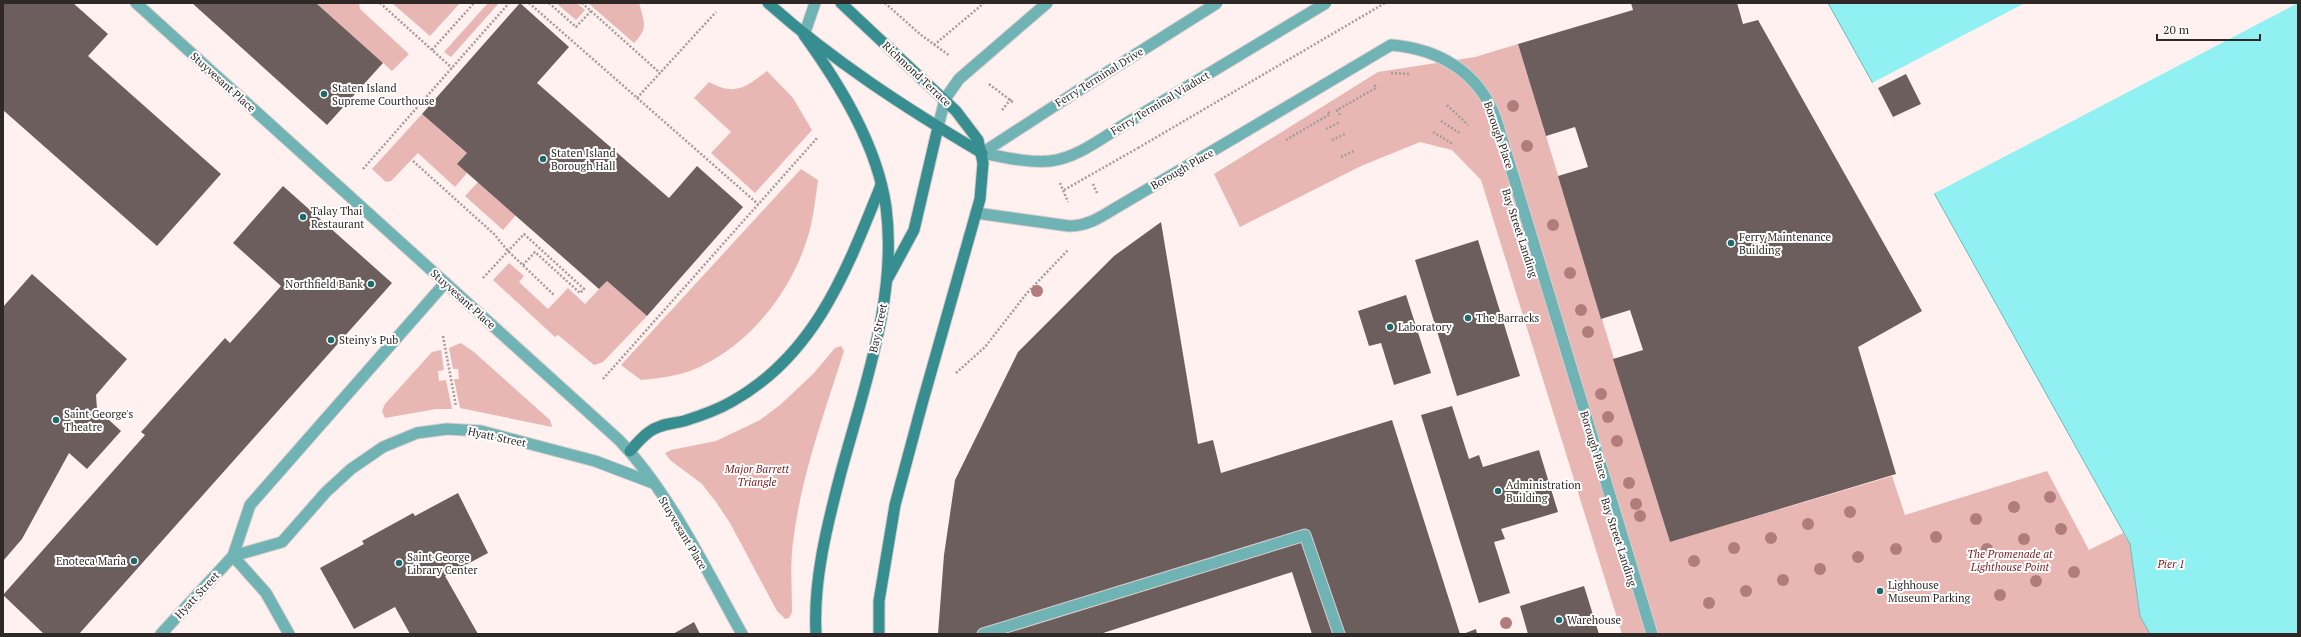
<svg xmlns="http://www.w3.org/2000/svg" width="2301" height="637" font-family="'PT Serif',serif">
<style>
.green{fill:#e8b7b3}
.water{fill:#91f1f2;stroke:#73b5b5}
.pier{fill:#fef1f0}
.building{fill:#6c5e5d}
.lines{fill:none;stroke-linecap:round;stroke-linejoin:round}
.service-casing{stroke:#d9cdcc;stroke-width:13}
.minor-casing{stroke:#d9cdcc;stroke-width:13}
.secondary-casing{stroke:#d9cdcc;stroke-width:13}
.path{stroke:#a69c9b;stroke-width:2.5;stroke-dasharray:2 2;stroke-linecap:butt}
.service{stroke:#70b3b4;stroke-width:11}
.minor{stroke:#70b3b4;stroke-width:11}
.secondary{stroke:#378e90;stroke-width:11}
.service-bridge-casing{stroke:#d9cdcc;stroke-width:13;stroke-linecap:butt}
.minor-bridge-casing{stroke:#d9cdcc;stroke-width:13;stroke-linecap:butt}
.path-bridge{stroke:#a69c9b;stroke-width:2.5;stroke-dasharray:2 2;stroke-linecap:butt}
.service-bridge{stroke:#70b3b4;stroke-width:11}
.minor-bridge{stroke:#70b3b4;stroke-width:11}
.tree{fill:#b27c7c}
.poi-dot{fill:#1d6a6b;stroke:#fff;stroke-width:1.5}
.labels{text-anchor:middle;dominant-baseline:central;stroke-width:4;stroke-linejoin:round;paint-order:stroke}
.street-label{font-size:11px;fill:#2e2827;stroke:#fff}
.poi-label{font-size:11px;fill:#2e2827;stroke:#fff;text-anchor:start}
.park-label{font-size:11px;font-style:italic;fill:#741d1e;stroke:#fff}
</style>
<rect width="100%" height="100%" fill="#fef1f0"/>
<g class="green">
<polygon points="316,3 359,3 360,9 409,54 392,71"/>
<polygon points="392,3 460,3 430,36"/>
<polygon points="488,3 499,3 451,57 444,52"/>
<polygon points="556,3 577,3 585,10 576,20"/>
<path d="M588 3H639C644 22 649 28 634 43Z"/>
<polygon points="1518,44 1670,542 1892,476 1905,515 2047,471 2089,550 2123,533 2130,544 2140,617 2150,634 1622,634 1481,180 1452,150 1420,142 1361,166 1240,227 1214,174 1378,72 1475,57"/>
<path d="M767 71 793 98 812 130 755 193 711 153 731 132 694 98 709 82C735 96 745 88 767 71Z"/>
<polygon points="422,114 467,153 467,173 455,187 418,153 391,181 386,182 372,169"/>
<path d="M801 169 818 180C816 195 814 211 811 225 797 285 752 345 695 369 678 376 660 378 641 380L621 365Z"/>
<polygon points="478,182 516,215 503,230 465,196"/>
<polygon points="509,263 524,276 519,282 548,309 568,288 585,304 607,281 647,316 603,362 594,365 558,335 555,337 493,280"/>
<polygon points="461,343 474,352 550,420 552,427 460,408 454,379 459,379 458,369 453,369 449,348"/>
<path d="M841 346 844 351C824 414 801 476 793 542 790 565 792 589 792 612L789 618 785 619 777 611 730 523 716 502 702 484 670 460 665 453 671 450 716 441 760 420 780 405 813 374 835 348Z"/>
<polygon points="441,350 444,370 438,371 439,381 446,380 452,409 436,409 385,418 382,411 385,404 432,352"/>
</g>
<polygon class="water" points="1828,3 2298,3 2298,634 2150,634 2140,616 2130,544"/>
<polygon class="pier" points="2025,3 2298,3 1933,194 1872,83"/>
<g class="building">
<polygon points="3,3 73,3 108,34 88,56 221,174 157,246 3,110"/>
<polygon points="192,3 316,3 383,63 327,125"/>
<polygon points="520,3 569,47 537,83 669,198 697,166 743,207 647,316 607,281 599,289 457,164 467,153 422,114"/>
<polygon points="1631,3 1737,3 1743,24 1758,20 1922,311 1858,347 1896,474 1670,542 1613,359 1643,350 1630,310 1601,319 1558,176 1588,167 1575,127 1546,136 1518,44 1633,10"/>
<polygon points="1906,74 1921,104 1893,117 1878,88"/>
<polygon points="283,186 392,283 79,634 44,634 3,595 145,435 141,432 225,338 230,343 281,286 233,243"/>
<polygon points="1161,222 1198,444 1213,440 1221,473 1392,420 1460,634 1312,634 1292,572 1100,634 938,634 944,555 955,480 1018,352 1114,256"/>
<polygon points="1478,240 1520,376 1457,396 1415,260"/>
<polygon points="32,274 127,359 96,395 97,409 121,431 87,469 69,453 22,539 3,561 3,307"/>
<polygon points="1406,295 1431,373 1394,385 1381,343 1369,346 1358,311"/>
<polygon points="1452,406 1469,459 1479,455 1483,467 1539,450 1558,512 1501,529 1505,539 1494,542 1510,593 1479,603 1421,415"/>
<polygon points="458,493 488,553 445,576 478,634 410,634 395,607 354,629 320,568 364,544 362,541 413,513 415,516"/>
<polygon points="1584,586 1599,634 1528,634 1520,606"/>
<polygon points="694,622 700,634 673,634"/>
<polygon points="1476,629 1477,634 1463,634"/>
</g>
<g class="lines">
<g class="service-casing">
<g id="service">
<polyline points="804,35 815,3"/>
<path d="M1236 137 1391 45C1439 49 1479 72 1496 119L1652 634"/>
<path d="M982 153C1004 157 1027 163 1050 161 1077 158 1102 138 1125 124"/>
<path d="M976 213 1069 226C1089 226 1102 216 1119 206"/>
<polyline points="983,634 1305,535 1339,634"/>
</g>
</g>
<g class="minor-casing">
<g id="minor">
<path d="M136 3 619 440C670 493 706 570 742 634"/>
<polyline points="938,127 945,99 959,79 1047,3"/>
<polyline points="982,153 1076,92"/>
<polyline points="233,556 282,542 326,492 351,469 383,447 417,433 447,429 481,431 595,461 653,483"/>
<polyline points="233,556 266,593 289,634"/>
<polyline points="161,634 233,556 250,505 445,283"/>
</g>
</g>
<g class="secondary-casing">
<g id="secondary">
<path d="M768 3C833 61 907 109 982 153"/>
<polyline points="841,3 956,111 978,140 983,163 980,199 922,404 895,505 879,601 879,634"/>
<path d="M804 35C840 85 877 145 886 207 898 298 863 389 840 476 827 526 813 581 816 634"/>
<polyline points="888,278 914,230 938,127"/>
<path d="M630 451C636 444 642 437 649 432 659 424 672 424 684 421 700 416 717 410 731 402 816 355 847 269 881 185"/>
</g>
</g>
<g class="path">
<polyline points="380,3 452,68"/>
<polyline points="529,3 758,204"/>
<polyline points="549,3 576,27 591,11"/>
<polyline points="582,3 660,73"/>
<polyline points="885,3 921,35 950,56"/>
<polyline points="934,45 984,3"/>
<polyline points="432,50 474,3"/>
<polyline points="1391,73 1410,74"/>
<polyline points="989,84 1014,103"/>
<polyline points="637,98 716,12"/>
<polyline points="1447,105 1468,125"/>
<polyline points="1002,110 1011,99"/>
<polyline points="1340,115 1337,110 1376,88 1374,83"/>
<polyline points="1441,121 1461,134"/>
<polyline points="1326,129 1340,122"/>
<polyline points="1433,132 1453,144"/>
<polyline points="1286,140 1330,114 1328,111"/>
<polyline points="1332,140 1345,134"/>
<polyline points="1341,157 1354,151"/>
<polyline points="413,161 494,234 508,251 554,295"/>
<polyline points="363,169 509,3"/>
<polyline points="1060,183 1068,202"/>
<polyline points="1093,184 1097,193"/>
<polyline points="1064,190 1138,148"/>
<polyline points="483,278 524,234 584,289 580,293 535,252 523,265"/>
<polyline points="443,336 456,406"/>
<polyline points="956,373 985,347 1027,293 1068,250"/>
<polyline points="603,379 818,137"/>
</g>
<use href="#service" class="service"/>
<use href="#minor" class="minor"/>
<use href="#secondary" class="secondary"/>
<g class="service-bridge-casing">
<g id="service-bridge">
<polyline points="1125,124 1326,3"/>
<polyline points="1119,206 1236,137"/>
</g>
</g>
<g class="minor-bridge-casing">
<polyline id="minor-bridge" points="1076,92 1217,3"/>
</g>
<polyline class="path-bridge" points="1138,148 1385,3"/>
<use href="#service-bridge" class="service-bridge"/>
<use href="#minor-bridge" class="minor-bridge"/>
</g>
<g class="tree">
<circle cx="1513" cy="106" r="6"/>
<circle cx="1527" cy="146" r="6"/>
<circle cx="1553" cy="225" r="6"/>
<circle cx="1570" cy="273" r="6"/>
<circle cx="1037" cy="291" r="6"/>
<circle cx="1581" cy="310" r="6"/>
<circle cx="1588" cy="332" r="6"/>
<circle cx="1601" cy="394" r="6"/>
<circle cx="1608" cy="417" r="6"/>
<circle cx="1617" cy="441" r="6"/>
<circle cx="1629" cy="483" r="6"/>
<circle cx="2050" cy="497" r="6"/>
<circle cx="1636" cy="504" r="6"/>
<circle cx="2014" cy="507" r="6"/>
<circle cx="1850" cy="512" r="6"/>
<circle cx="1640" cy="516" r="6"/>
<circle cx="1976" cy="519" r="6"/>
<circle cx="1808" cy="524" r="6"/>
<circle cx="2061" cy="529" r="6"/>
<circle cx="1936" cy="537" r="6"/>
<circle cx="1771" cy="538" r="6"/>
<circle cx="2024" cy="539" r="6"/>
<circle cx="1734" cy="548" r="6"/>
<circle cx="1896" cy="549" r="6"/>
<circle cx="1987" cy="549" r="6"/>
<circle cx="1858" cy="557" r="6"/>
<circle cx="1694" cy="561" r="6"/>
<circle cx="1820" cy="569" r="6"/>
<circle cx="2074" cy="572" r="6"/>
<circle cx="1783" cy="580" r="6"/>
<circle cx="2036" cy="581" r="6"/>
<circle cx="1746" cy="591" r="6"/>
<circle cx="2000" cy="595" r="6"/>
<circle cx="1709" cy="603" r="6"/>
<circle cx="1506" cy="623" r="6"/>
</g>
<g class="poi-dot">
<circle cx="324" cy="94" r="4"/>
<circle cx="543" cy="159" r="4"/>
<circle cx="303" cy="217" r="4"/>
<circle cx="1731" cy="243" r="4"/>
<circle cx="371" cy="284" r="4"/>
<circle cx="1468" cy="318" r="4"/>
<circle cx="1390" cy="327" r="4"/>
<circle cx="331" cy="340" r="4"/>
<circle cx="56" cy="420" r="4"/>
<circle cx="1498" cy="491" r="4"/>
<circle cx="134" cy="561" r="4"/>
<circle cx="399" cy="563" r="4"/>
<circle cx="1880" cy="591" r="4"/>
<circle cx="1559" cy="620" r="4"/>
</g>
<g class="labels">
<g class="street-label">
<text transform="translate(917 74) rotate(43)">Richmond Terrace</text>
<text transform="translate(1099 77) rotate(-32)">Ferry Terminal Drive</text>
<text transform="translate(223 82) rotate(42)">Stuyvesant Place</text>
<text transform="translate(1160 103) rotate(-31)">Ferry Terminal Viaduct</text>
<text transform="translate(1499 135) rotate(71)">Borough Place</text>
<text transform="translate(1182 169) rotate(-30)">Borough Place</text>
<text transform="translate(1520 233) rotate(72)">Bay Street Landing</text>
<text transform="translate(463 299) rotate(42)">Stuyvesant Place</text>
<text transform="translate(878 328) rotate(-78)">Bay Street</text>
<text transform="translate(497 437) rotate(12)">Hyatt Street</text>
<text transform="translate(1594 445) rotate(73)">Borough Place</text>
<text transform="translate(683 533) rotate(59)">Stuyvesant Place</text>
<text transform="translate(1619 542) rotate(72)">Bay Street Landing</text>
<text transform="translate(197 595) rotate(-47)">Hyatt Street</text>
</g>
<g class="poi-label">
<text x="332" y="88">Staten Island<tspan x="332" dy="13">Supreme Courthouse</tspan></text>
<text x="551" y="153">Staten Island<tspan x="551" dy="13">Borough Hall</tspan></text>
<text x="311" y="211">Talay Thai<tspan x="311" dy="13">Restaurant</tspan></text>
<text x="1739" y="237">Ferry Maintenance<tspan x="1739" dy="13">Building</tspan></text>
<text x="363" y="284" text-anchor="end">Northfield Bank</text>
<text x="1476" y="318">The Barracks</text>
<text x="1398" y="327">Laboratory</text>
<text x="339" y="340">Steiny's Pub</text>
<text x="64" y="414">Saint George's<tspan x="64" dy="13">Theatre</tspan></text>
<text x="1506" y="485">Administration<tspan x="1506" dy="13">Building</tspan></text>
<text x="407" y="557">Saint George<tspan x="407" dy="13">Library Center</tspan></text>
<text x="126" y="561" text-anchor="end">Enoteca Maria</text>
<text x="1888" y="585">Lighhouse<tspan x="1888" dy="13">Museum Parking</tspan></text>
<text x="1567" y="620">Warehouse</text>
</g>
<g class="park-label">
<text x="757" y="469">Major Barrett<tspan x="757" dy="13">Triangle</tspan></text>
<text x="2010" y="554">The Promenade at<tspan x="2010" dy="13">Lighthouse Point</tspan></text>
<text x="2171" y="564">Pier 1</text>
</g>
</g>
<rect width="2301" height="637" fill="none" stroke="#2e2827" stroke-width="8"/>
<path d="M2157 34v6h103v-6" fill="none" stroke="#2e2827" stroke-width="2"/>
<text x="2163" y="34" font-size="12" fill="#2e2827" stroke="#ffffff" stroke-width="3" paint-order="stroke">20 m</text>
</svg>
